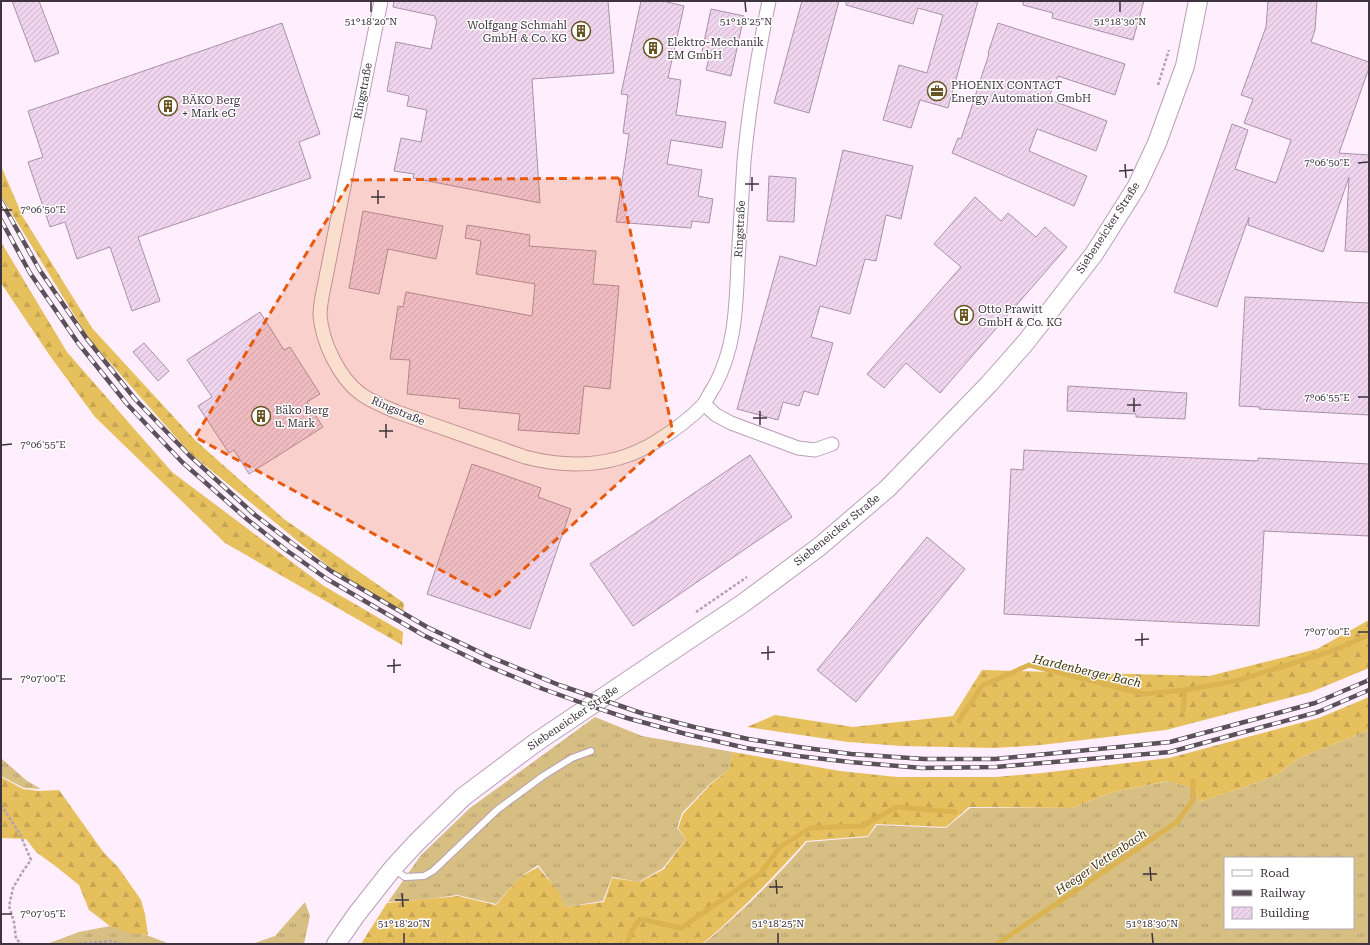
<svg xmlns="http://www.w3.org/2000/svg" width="1370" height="945" font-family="'Roboto Serif',serif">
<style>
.grass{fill:url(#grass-tufts);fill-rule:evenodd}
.forest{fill:url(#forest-firs)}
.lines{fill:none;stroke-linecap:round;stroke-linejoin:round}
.stream{stroke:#dbb451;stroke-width:5}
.building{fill:url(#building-hatch);stroke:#aa90a9}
.lane-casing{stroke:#b99fb8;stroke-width:8}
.street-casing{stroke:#b99fb8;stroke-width:15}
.secondary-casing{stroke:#b99fb8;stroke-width:20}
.path{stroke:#b1a2b0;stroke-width:2.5;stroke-dasharray:3 2;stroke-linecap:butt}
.lane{stroke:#fff;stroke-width:6}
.street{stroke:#fff;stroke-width:13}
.secondary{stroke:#fff;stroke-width:18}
.rail-casing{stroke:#5c505b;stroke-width:4.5}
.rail{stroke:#fff;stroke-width:3;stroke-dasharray:9;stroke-linecap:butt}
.marked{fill:#e8590c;fill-opacity:0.2;stroke:#e8590c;stroke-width:3;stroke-dasharray:8 5;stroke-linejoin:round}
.ticks{fill:none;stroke:#3e333e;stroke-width:1.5}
.labels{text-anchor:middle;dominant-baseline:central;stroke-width:3;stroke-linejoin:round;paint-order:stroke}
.poi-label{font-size:11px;fill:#3e333e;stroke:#fff;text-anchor:start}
.street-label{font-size:11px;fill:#3e333e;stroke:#fff}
.water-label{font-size:12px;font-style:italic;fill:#423206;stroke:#fff}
.ticks-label{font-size:10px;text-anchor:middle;fill:#3e333e;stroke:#fff;stroke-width:3;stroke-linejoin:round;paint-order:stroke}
</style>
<defs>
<pattern id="grass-tufts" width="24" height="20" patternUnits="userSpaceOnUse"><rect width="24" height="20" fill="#d7be83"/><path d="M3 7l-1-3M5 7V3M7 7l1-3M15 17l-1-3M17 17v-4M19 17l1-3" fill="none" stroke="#b09b6d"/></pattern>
<pattern id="forest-firs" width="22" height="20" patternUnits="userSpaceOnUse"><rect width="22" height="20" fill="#e7c05e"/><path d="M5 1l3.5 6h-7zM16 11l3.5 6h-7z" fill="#c7a553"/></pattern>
<pattern id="building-hatch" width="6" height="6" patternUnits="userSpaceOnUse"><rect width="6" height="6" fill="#efd4ee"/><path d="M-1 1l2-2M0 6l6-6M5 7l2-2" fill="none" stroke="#ceb6cd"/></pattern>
</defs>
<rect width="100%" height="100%" fill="#ffeefe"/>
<g class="grass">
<path d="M595 717 642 736 733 752 729 770 711 783 682 813 677 828 686 839 663 868 639 882 612 877 603 901 565 907C557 891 549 878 538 865L519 878 496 904 457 895 422 900 388 902 421 855 470 808Z"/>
<path d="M1369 730V944H703C741 913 775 879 807 842L868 837 877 825 946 828 970 808H1072L1113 792 1169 781 1195 789 1199 802 1248 786 1276 775 1299 758ZM1225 858H1353V928H1225Z"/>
<polygon points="1,758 27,781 41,789 24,788 1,776"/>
<polygon points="305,902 310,916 304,944 252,944 275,936"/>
<polygon points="110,926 149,936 170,944 47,944 79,932"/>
</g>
<g class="forest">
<polygon points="1,166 23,217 92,328 195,440 284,519 404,603 403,613 332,569 190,453 89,339 1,196"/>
<polygon points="1,242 67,352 172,472 324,586 403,632 402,645 225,543 95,417 50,356 1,283"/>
<polygon points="1369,620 1369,668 1311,692 1166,730 1041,745 996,748 902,746 848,742 747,727 775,715 853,727 953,716 982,670 1209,676 1317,649"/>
<path d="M1369 697V730L1299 758 1276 775 1248 786 1199 802 1195 789 1168 781 1113 792 1072 808 969 807 946 827 876 824 868 836 806 841C773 877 740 913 702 944H361L387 903 458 896 496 905 519 878 538 867 558 891 565 907 604 902 612 878 640 882 664 869 686 839 678 828 683 814 712 783 729 770 733 752 840 771 897 777H996L1042 773 1169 758 1319 718Z"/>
<polygon points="1,777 23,789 39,791 59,790 104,853 118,867 141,900 145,914 148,935 129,933 110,926 89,910 79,885 54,865 36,852 26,839 1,838"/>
</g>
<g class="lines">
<g class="stream">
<polyline points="1183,711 1185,690"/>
<polyline points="959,721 982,686 1029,665 1144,694 1185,690 1236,681 1332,651 1369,635"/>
<polyline points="627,944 631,932 640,919 681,928 760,874 780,847 810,828 863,826 896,807 955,812"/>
<polyline points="997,944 1177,822 1193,800 1193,781"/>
</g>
</g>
<g class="building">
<polygon points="12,1 39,1 59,53 35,62"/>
<polygon points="394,1 608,1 614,73 532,79 540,203 413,178 414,174 394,171 401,138 421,142 427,110 407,106 409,96 387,91 396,42 431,49 437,20 435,19 435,16 393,7"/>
<polygon points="641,1 663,1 684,6 668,78 681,80 676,115 726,122 722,148 671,140 667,164 702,170 698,196 713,199 709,223 692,221 691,228 616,222 629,134 623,133 628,95 621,94"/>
<polygon points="802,1 839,1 809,113 774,103"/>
<polygon points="846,1 978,1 948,108 920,100 911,128 883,120 899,65 927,73 943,15 918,8 913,24 846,5"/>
<polygon points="1023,1 1144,1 1133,40 1052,18 1053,13 1023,5"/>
<polygon points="1268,1 1317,1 1315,30 1311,42 1369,62 1369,68 1339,153 1369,155 1369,252 1345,251 1349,177 1323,252 1248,225 1249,217 1217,307 1174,292 1232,124 1248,130 1235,169 1276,183 1291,140 1244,123 1253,99 1241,95 1266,27"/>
<polygon points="711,9 744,16 731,76 706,70 709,58 701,56"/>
<polygon points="282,23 320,134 299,142 311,178 138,237 160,301 132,311 110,247 77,259 65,222 50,227 28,162 43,157 28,111"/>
<polygon points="998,23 1125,64 1115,95 1058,76 1048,99 1107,121 1096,151 1037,129 1029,151 1087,176 1074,206 952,153 958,138 961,139 989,54 988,53"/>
<polygon points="843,150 913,166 901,219 886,215 876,261 865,259 850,314 820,306 811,337 833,343 818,395 804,391 799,406 783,402 778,420 737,409 780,256 816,266"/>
<polygon points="769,176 796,178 794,222 767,221"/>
<polygon points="975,197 1001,221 1008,213 1036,237 1045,227 1067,247 940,393 906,363 884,388 867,374 961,267 934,244"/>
<polygon points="363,211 443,226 436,259 388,249 379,294 349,288"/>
<polygon points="467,225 530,235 529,246 596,251 593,284 619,286 610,389 584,386 579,434 518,430 520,414 459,408 460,399 407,394 410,360 390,359 398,306 403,307 406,292 532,316 535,284 476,274 481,241 465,238"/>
<polygon points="1245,297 1369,303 1369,415 1259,409 1260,407 1239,406"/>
<polygon points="260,312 284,350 290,347 320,394 307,402 323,427 249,474 234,450 229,453 198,406 212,397 187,360"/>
<polygon points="144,343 169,371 158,381 133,352"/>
<polygon points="1068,386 1187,393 1185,419 1136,417 1136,414 1067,411"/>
<polygon points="1024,450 1258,461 1258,458 1369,464 1369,536 1264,531 1259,626 1004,614 1011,469 1023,470"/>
<polygon points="750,455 792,517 633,626 590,564"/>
<polygon points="472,464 541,488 538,497 571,509 530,629 427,594"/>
<polygon points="927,537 965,569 856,702 817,670"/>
</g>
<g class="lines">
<g class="lane-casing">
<polyline id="lane" points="394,869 405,877 424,876 433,871 497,810 543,776 572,758 591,751"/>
</g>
<g class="street-casing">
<g id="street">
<path d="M381 1 322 297C321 303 320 309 320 315 322 342 339 378 361 394 372 402 385 407 397 412L525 457C571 469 616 467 657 441 673 431 690 419 703 405 707 400 710 392 714 387 736 347 736 306 738 262 740 228 742 195 744 161 749 107 758 54 769 1"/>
<polyline points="704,404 716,415 731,423 798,448 815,450 832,444"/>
</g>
</g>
<g class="secondary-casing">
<polyline id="secondary" points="336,944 356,915 393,868 416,843 463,797 535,743 742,604 819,547 888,488 989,384 1026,342 1094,254 1137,186 1157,143 1185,66 1198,1"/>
</g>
<g class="path">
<polyline points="1158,85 1169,50"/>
<polyline points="696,612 747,577"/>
<polyline points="1,805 20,834 31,860 23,871 13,888 9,906 14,922 16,939 22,944"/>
<polyline points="74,944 110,941 123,944"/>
</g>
<use href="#lane" class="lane"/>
<use href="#street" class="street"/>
<use href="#secondary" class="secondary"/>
<g class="rail-casing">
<g id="rail">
<polyline points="1,201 39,269 87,339 135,399 189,455 255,515 292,543 331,571 427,627 488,656 559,685 644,714 694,727 748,739 799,747 851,754 924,759 995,759 1170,742 1315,703 1369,680"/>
<polyline points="1,220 30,273 78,343 127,404 182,462 248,520 286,550 327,579 423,635 483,664 543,689 585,704 627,718 686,734 746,748 798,756 850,762 922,768 996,767 1170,752 1318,712 1369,690"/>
</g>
</g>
<use href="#rail" class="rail"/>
</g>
<path class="marked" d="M619 178 673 433 492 598 195 437 351 180Z"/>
<path class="ticks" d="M371 2V12M745 2 746 12M1120 2V12M1358 163 1368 162M1125 164 1126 178M1119 171 1133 170M752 177V191M745 184H759M378 190V204M371 197H385M2 210H12M1358 397H1368M1134 398V412M1127 405H1141M760 411V425M753 418H767M386 424V438M379 431H393M2 445 12 444M1358 632H1368M1142 633V646M1135 640 1149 639M768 646V660M761 653 775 652M394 659V673M387 666 401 665M2 679H12M1150 867 1151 881M1143 874H1157M776 880 777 894M769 887H783M402 893 403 907M395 900H409M2 914H12M404 933V943M778 933V943M1152 933 1153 943"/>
<defs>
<g id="building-ring" transform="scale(1)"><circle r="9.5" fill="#fff" stroke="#675422" stroke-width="1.5"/><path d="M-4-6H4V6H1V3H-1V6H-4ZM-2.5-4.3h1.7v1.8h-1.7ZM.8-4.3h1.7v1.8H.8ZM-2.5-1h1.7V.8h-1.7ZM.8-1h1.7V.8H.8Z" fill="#675422"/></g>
<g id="office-ring" transform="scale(1)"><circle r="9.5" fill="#fff" stroke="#675422" stroke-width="1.5"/><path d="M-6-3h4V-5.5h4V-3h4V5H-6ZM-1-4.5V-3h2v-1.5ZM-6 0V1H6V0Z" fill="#675422"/></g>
</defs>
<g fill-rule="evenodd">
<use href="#building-ring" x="581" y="31"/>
<use href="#building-ring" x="653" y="48"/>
<use href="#office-ring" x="937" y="91"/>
<use href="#building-ring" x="168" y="106"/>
<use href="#building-ring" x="964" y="315"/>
<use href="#building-ring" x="261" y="416"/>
</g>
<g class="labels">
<g class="poi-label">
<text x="567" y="25" text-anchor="end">Wolfgang Schmahl<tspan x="567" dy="13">GmbH &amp; Co. KG</tspan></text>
<text x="667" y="42">Elektro-Mechanik<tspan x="667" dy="13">EM GmbH</tspan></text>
<text x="951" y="85">PHOENIX CONTACT<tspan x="951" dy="13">Energy Automation GmbH</tspan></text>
<text x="182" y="100">BÄKO Berg<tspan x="182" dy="13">+ Mark eG</tspan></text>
<text x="978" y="309">Otto Prawitt<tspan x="978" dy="13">GmbH &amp; Co. KG</tspan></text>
<text x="275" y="410">Bäko Berg<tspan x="275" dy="13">u. Mark</tspan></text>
</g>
<g class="street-label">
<text transform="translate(363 91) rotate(-79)">Ringstraße</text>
<text transform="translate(1108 228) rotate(-57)">Siebeneicker Straße</text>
<text transform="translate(740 229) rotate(-87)">Ringstraße</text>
<text transform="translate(398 411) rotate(23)">Ringstraße</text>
<text transform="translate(837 530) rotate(-39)">Siebeneicker Straße</text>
<text transform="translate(573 718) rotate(-34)">Siebeneicker Straße</text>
</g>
<g class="water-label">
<text transform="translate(1087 671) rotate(13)">Hardenberger Bach</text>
<text transform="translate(1101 862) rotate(-34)">Heeger Vettenbach</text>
</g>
</g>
<g class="ticks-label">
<text x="371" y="25">51°18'20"N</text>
<text x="746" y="25">51°18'25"N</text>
<text x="1120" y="25">51°18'30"N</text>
<text x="1327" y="166">7°06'50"E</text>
<text x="43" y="213">7°06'50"E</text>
<text x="1327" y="401">7°06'55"E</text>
<text x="43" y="448">7°06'55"E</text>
<text x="1327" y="635">7°07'00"E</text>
<text x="43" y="682">7°07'00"E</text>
<text x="43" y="917">7°07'05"E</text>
<text x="404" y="927">51°18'20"N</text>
<text x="778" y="927">51°18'25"N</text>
<text x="1152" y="927">51°18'30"N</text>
</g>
<rect width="1370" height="945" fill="none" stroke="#3e333e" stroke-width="4"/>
<rect x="1224" y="857" width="130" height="72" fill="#ffffff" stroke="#b2adb2"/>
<rect x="1232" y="870" width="20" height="6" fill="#ffffff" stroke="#b2adb2"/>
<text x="1260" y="877" font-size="12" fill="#3e333e">Road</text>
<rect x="1232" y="890" width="20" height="6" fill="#5c505b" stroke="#b2adb2"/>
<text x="1260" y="897" font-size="12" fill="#3e333e">Railway</text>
<rect x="1232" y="907" width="20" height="12" fill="url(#building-hatch)" stroke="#b2adb2"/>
<text x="1260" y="917" font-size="12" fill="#3e333e">Building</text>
</svg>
